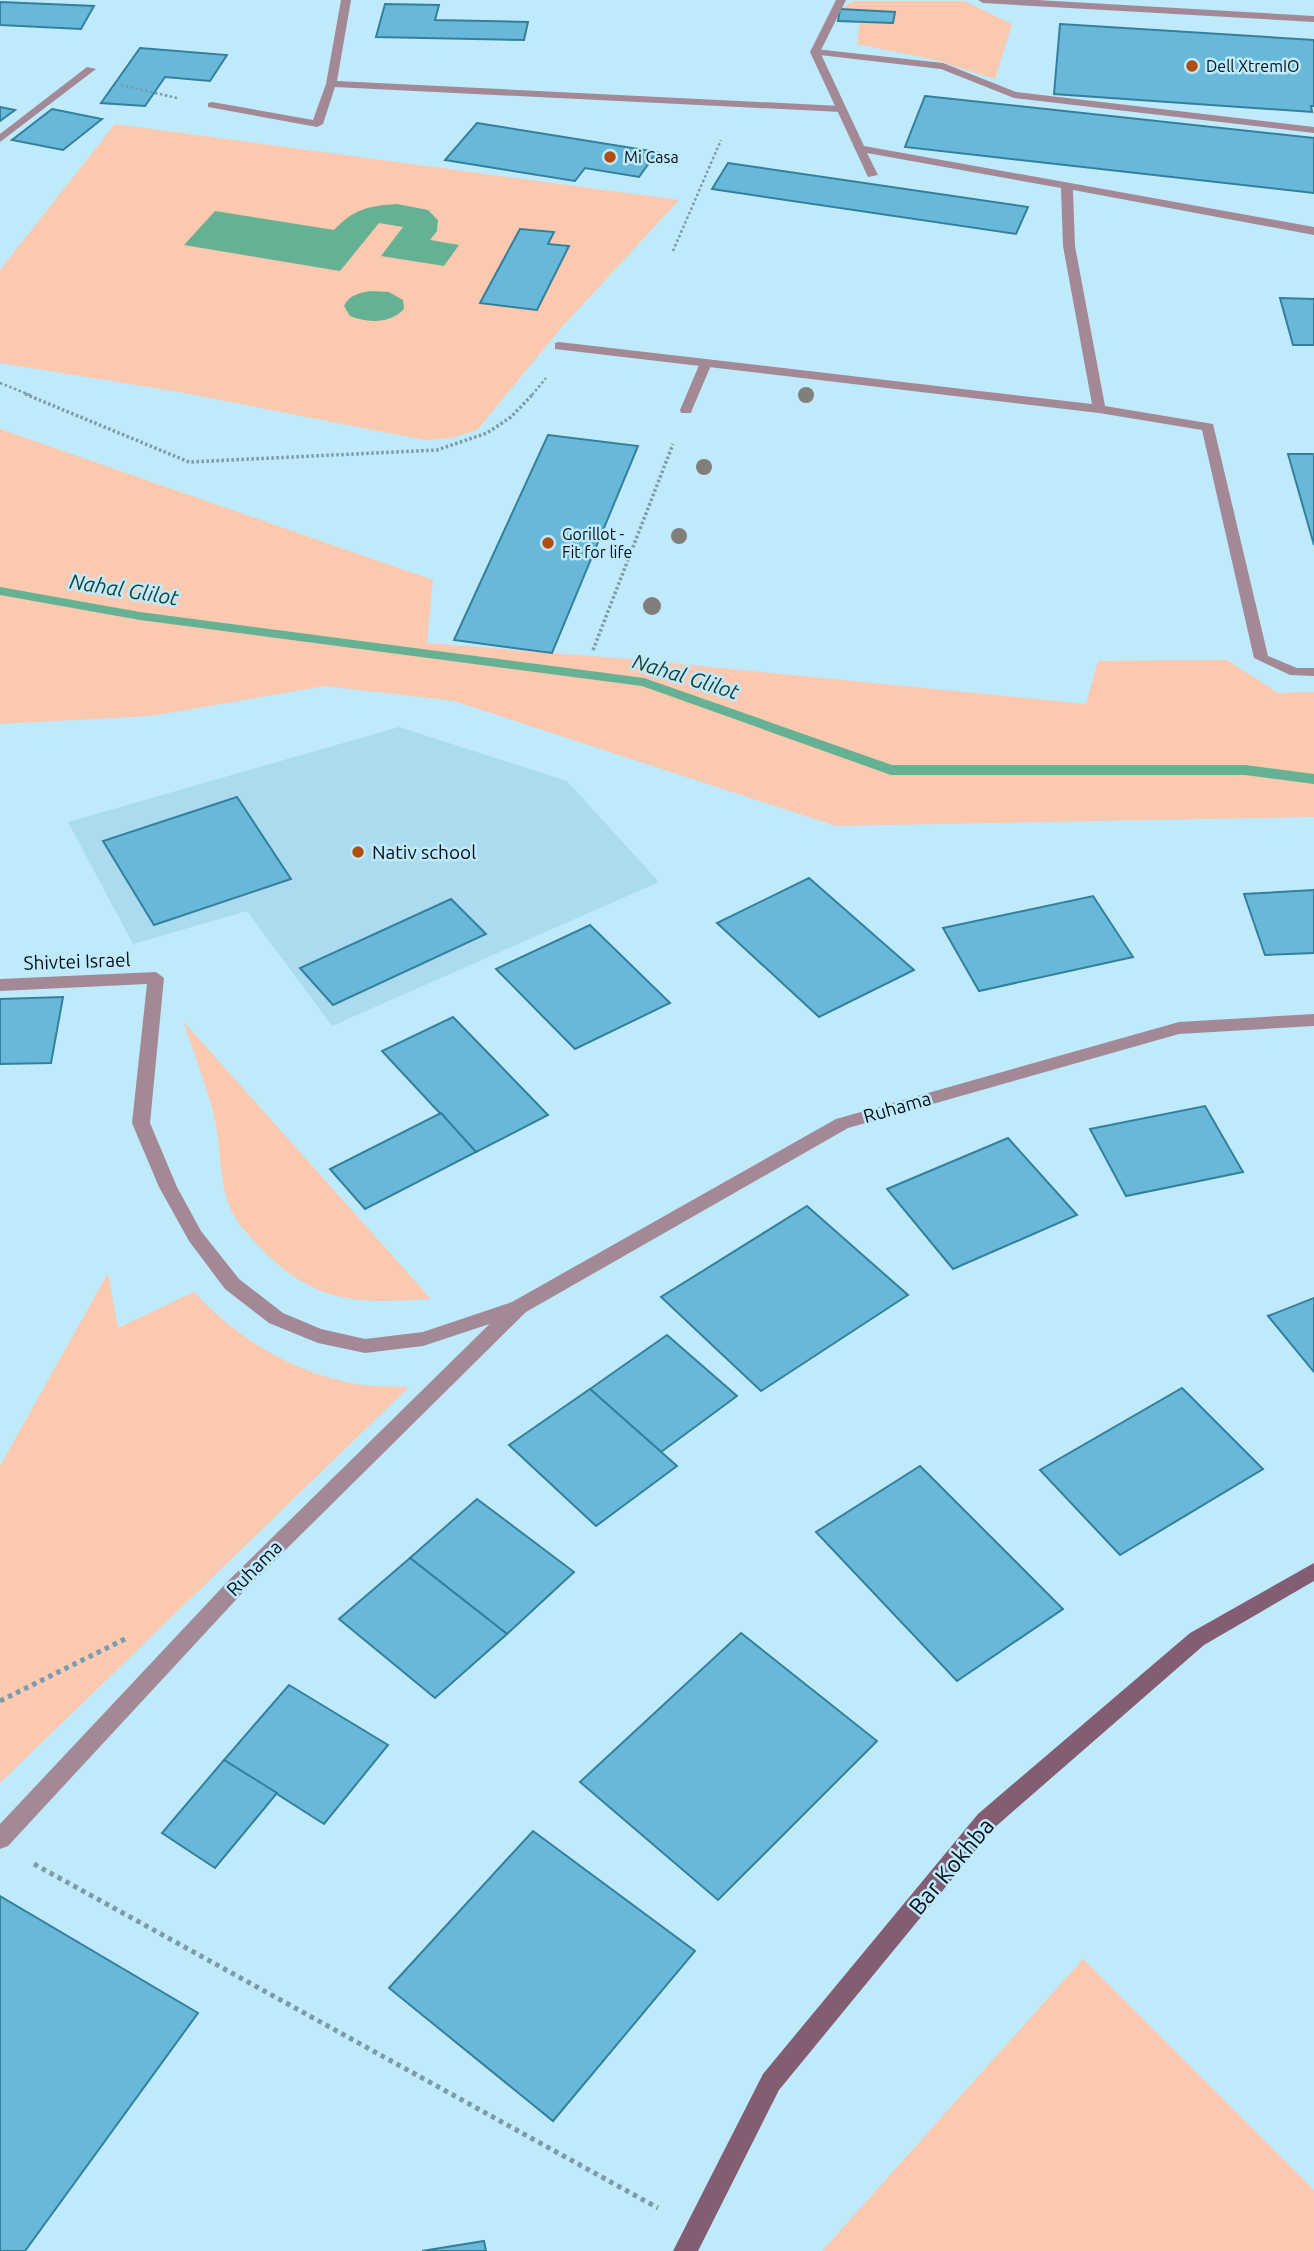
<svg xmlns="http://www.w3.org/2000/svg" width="1314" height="2251" font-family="Ubuntu,sans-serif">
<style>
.built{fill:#abdbee}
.green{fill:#fbc8b0}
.water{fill:#64b293}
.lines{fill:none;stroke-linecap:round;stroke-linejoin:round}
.stream{fill:#64b293;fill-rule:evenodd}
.building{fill:#68b8d9;stroke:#34809c;stroke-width:2}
.path-far2{stroke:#7a9ba9;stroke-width:2.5;stroke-dasharray:2.5 2.5;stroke-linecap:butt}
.path-far1{stroke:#7a9ba9;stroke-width:3.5;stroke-dasharray:2.5 2.5;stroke-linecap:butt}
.path{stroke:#7a9ba9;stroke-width:5;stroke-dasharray:4.5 4.5;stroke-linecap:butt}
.lane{fill:#a38896;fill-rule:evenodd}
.street{fill:#a38896;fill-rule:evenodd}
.secondary{fill:#835d71;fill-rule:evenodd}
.tree{fill:#827e79}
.poi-dot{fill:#b14f13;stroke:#bfeafc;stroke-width:2.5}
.labels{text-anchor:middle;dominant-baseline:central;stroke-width:5;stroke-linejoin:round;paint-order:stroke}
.far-poi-label{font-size:16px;fill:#001018;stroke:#bfeafc;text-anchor:start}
.poi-label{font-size:19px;fill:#001018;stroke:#bfeafc;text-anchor:start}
.street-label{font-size:19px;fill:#001018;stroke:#bfeafc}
.water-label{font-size:21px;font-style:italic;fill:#1a3e30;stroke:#bfeafc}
.near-street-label{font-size:23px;fill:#001018;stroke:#bfeafc}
</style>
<rect width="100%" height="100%" fill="#bfeafc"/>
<polygon class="built" points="399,727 567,781 659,882 332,1026 247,911 133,944 68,822"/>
<g class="green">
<polygon points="854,1 964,1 1012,24 995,79 935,60 857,44 860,22 893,23 895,12 840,9"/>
<polygon points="115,124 679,200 561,328 477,430 452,438 424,440 179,392 0,363 0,270"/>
<polygon points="0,429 433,580 427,643 630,659 1086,704 1098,661 1227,660 1278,693 1314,692 1314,817 836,826 454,701 325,686 151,716 0,724"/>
<path d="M184 1022 431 1299C358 1304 314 1304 260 1247 248 1235 231 1217 227 1199 220 1176 220 1149 216 1125 209 1090 194 1056 184 1022Z"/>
<path d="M108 1273 118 1328 194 1292C237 1338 287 1369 350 1383 368 1387 390 1386 409 1387L0 1783V1466Z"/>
<polygon points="1083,1959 1314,2190 1314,2251 822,2251"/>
</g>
<g class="water">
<path d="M397 204 428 210 438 220 437 231 430 240 459 245 444 266 381 256 403 227 379 223 340 271 184 245 215 211 334 230C354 209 368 206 397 204Z"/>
<path d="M370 291 389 292 403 300 404 309C390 324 367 323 350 316L344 306C349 295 359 293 370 291Z"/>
</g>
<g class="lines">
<polygon class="stream" points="0,587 140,612 644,678 892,765 1245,765 1314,774 1314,784 1245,775 891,775 642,686 140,620 0,595"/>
</g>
<g class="building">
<polygon points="0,2 94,6 81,29 0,25"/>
<polygon points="385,4 439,5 435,20 528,22 524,40 376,37"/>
<polygon points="840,9 895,12 893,23 838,21"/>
<polygon points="1060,24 1314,40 1314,106 1311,106 1312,112 1054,94"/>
<polygon points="140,48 227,55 210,81 165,77 145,106 101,103"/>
<polygon points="925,96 1314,138 1314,193 905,147"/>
<polygon points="0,107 15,110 0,121"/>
<polygon points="52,109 102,119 63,150 12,140"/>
<polygon points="477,123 657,152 639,177 585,168 575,181 445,160"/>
<polygon points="728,163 1028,207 1016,234 712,189"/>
<polygon points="520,229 554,232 548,244 569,246 537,310 480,303"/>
<polygon points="1280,298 1314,299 1314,345 1293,345"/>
<polygon points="548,435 638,446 552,653 454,640"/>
<polygon points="1288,454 1314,454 1314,545"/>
<polygon points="237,797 291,879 154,925 103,841"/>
<polygon points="809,878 914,970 819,1017 717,923"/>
<polygon points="1314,890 1314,953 1265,955 1244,894"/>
<polygon points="1093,896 1133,957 979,991 943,928"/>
<polygon points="451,899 486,934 333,1005 300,968"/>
<polygon points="590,925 670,1003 575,1049 496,969"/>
<polygon points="63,997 51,1063 0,1064 0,999"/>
<polygon points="453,1017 548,1115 476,1152 382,1051"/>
<polygon points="1205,1106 1243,1172 1126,1196 1090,1129"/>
<polygon points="441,1113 476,1152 365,1209 330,1169"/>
<polygon points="1008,1138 1077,1215 953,1269 887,1189"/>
<polygon points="807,1206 908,1295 761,1391 661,1297"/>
<polygon points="1314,1298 1314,1372 1268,1316"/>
<polygon points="667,1335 737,1396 661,1452 590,1389"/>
<polygon points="1182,1388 1263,1469 1120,1555 1040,1470"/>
<polygon points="590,1389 677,1466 596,1526 509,1445"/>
<polygon points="920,1466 1063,1609 957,1681 816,1532"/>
<polygon points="477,1499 574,1572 507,1634 410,1558"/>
<polygon points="410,1558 507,1634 435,1698 339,1619"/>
<polygon points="741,1633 877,1741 718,1900 580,1782"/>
<polygon points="289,1685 388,1745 324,1824 224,1760"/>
<polygon points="224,1760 277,1793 215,1868 162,1833"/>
<polygon points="533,1831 695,1951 553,2121 389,1988"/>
<polygon points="0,1896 198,2013 25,2251 0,2251"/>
<polygon points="484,2241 486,2251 422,2251"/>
</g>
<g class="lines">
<g class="path-far2">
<polyline points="121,85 177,98"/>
<polyline points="673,251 721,140"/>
<polyline points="0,383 30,395"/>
<polyline points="532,395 546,378"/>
</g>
<g class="path-far1">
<polyline points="25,394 189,462 437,450 487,433 511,417 533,394"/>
<polyline points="593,650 673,444"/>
</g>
<g class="path">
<polyline points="0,1701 125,1639"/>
<polyline points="34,1864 658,2208"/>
</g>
<g class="lane">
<polygon points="341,0 351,0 337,81 841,106 847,109 841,112 335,87 323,124 317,127 208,107 208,103 212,102 313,120 326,84"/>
<polygon points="815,49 943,63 1016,92 1314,127 1314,133 1014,98 941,69 811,54 811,50"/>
<polygon points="706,359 712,363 692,410 691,413 681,413 680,410 700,363"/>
<polygon points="519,1300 526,1302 528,1307 526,1312 245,1590 8,1846 0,1849 0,1824 231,1578 512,1302"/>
</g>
<g class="street">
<polygon points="836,0 846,0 820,52 864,146 1314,227 1314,235 1073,190 1075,246 1105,406 1213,424 1268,656 1297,668 1314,668 1314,676 1290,675 1254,658 1202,430 1099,413 555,349 555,343 559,342 1092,404 1063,246 1061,188 867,153 878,175 868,177 810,52"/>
<polygon points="978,0 1037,0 1314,16 1314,22 983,3"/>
<polygon points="87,67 96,69 0,142 0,134"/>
<polygon points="156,972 164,978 150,1123 177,1187 201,1231 239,1279 283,1313 321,1329 365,1339 423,1332 512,1302 836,1119 1179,1022 1314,1014 1314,1026 1179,1034 848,1128 526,1312 423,1346 365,1353 318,1343 269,1323 225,1289 189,1241 159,1187 132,1123 147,984 0,991 0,979"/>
</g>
<polygon class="secondary" points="1314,1563 1314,1581 1204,1645 994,1828 779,2090 698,2251 673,2251 763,2074 978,1814 1190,1633"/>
</g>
<g class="tree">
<circle cx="806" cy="395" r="8"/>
<circle cx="704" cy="467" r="8"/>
<circle cx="679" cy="536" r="8"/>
<circle cx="652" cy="606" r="9"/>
</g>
<g class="poi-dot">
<circle cx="1192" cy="66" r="7"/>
<circle cx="610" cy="157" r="7"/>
<circle cx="548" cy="543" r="7"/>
<circle cx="358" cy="852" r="7"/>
</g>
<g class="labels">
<g class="far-poi-label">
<text x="1206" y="66">Dell XtremIO</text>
<text x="624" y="157">Mi Casa</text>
<text x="562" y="534">Gorillot -<tspan x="562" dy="18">Fit for life</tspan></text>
</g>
<g class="poi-label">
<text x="372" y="852">Nativ school</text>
</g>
<g class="street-label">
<text transform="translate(77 961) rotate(-2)">Shivtei Israel</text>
<text transform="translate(897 1107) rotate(-16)">Ruhama</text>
<text transform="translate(254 1568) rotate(-45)">Ruhama</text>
</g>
<g class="water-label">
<text transform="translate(124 589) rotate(9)">Nahal Glilot</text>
<text transform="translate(686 676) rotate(17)">Nahal Glilot</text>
</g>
<g class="near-street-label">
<text transform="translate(951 1866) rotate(-50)">Bar Kokhba</text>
</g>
</g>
</svg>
